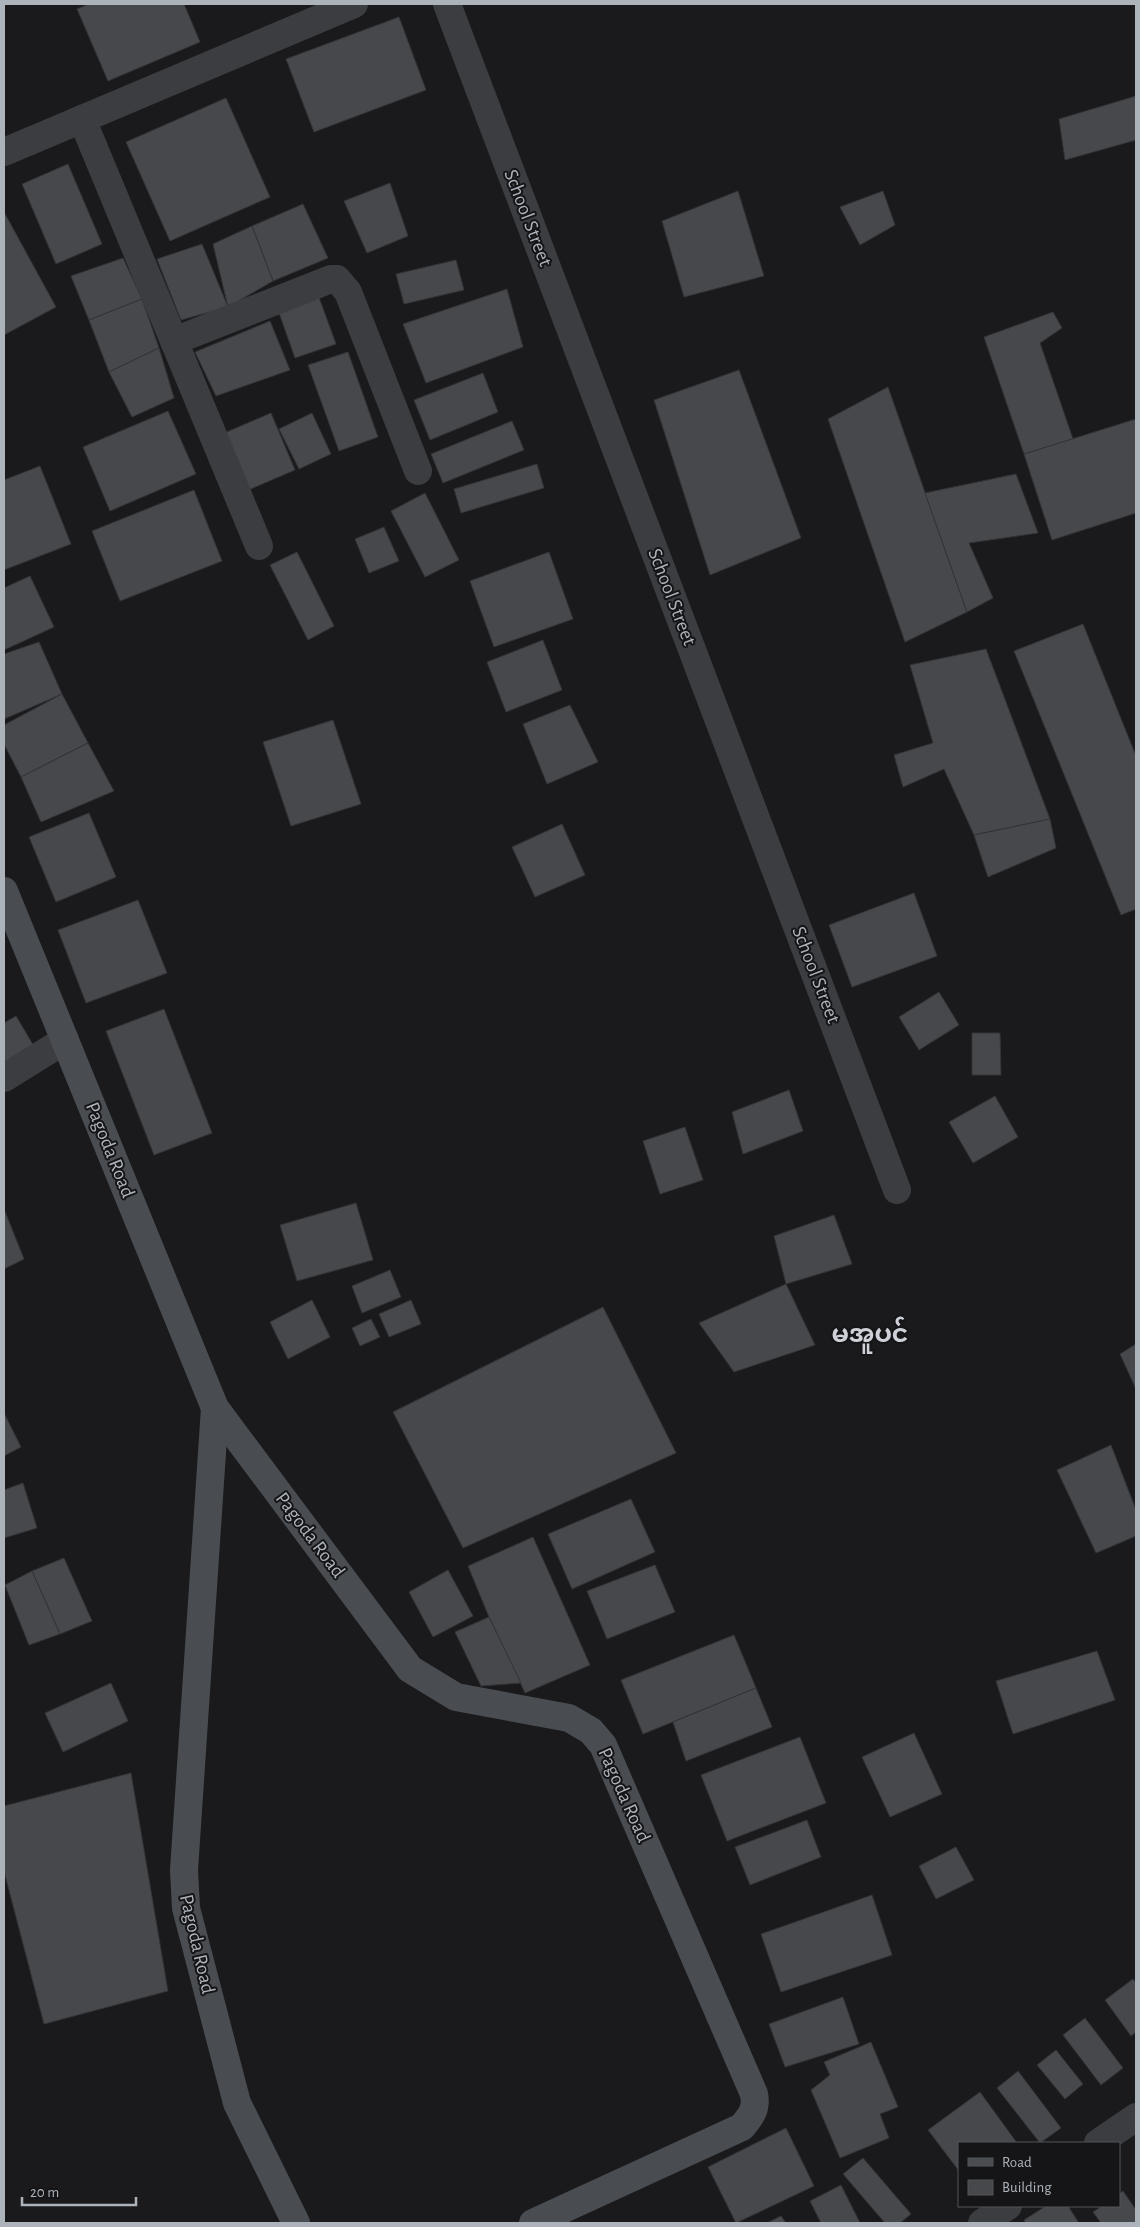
<svg xmlns="http://www.w3.org/2000/svg" width="1140" height="2227" font-family="'Alegreya Sans','Noto Sans Myanmar',sans-serif">
<style>
.building{fill:#47484c;stroke:#343438}
.lines{fill:none;stroke-linecap:round;stroke-linejoin:round}
.minor{stroke:#3b3d41;stroke-width:28}
.secondary{stroke:#494c51;stroke-width:28}
.labels{text-anchor:middle;dominant-baseline:central;stroke-width:4;stroke-linejoin:round;paint-order:stroke}
.street-label{font-size:20px;fill:#adb3bb;stroke:#151517}
.district-label{font-size:25px;font-weight:bold;fill:#ced1d7;stroke:#151517}
</style>
<rect width="100%" height="100%" fill="#1a1a1c"/>
<g class="building">
<polygon points="89,4 184,4 200,42 108,81 77,9"/>
<polygon points="399,17 426,90 314,132 286,59"/>
<polygon points="1136,96 1136,140 1065,160 1059,119"/>
<polygon points="226,98 270,197 170,241 126,142"/>
<polygon points="68,164 102,244 56,264 22,184"/>
<polygon points="390,183 408,236 367,253 344,201"/>
<polygon points="738,191 764,276 684,297 662,221"/>
<polygon points="883,191 895,225 860,245 840,207"/>
<polygon points="303,204 328,258 273,281 252,226"/>
<polygon points="4,212 56,307 4,335"/>
<polygon points="252,226 273,281 228,307 213,244"/>
<polygon points="202,244 228,307 181,320 157,259"/>
<polygon points="123,258 142,299 89,320 71,276"/>
<polygon points="456,260 464,290 404,304 396,274"/>
<polygon points="507,289 523,347 426,383 403,324"/>
<polygon points="317,292 336,344 295,358 277,307"/>
<polygon points="142,299 159,348 109,372 89,320"/>
<polygon points="1053,312 1062,328 1040,343 1073,439 1024,454 984,337"/>
<polygon points="270,321 290,370 216,396 195,352"/>
<polygon points="159,348 174,398 132,417 109,372"/>
<polygon points="348,352 378,437 339,451 308,365"/>
<polygon points="739,370 801,538 710,575 654,400"/>
<polygon points="483,373 498,412 430,440 414,400"/>
<polygon points="888,387 967,612 905,642 828,419"/>
<polygon points="168,411 196,474 110,511 83,447"/>
<polygon points="271,413 295,470 246,491 222,434"/>
<polygon points="312,413 331,454 299,469 279,429"/>
<polygon points="1136,419 1136,513 1052,540 1024,454"/>
<polygon points="512,421 524,450 443,483 431,454"/>
<polygon points="537,464 544,488 461,513 454,489"/>
<polygon points="40,466 71,544 4,570 4,480"/>
<polygon points="1016,474 1038,533 969,543 993,598 967,612 925,493"/>
<polygon points="194,490 222,561 120,601 92,531"/>
<polygon points="425,493 459,560 425,577 391,511"/>
<polygon points="384,527 399,561 369,573 355,539"/>
<polygon points="297,552 334,626 308,640 270,565"/>
<polygon points="549,552 573,619 494,647 470,581"/>
<polygon points="30,576 54,627 4,650 4,588"/>
<polygon points="1083,624 1136,756 1136,909 1121,915 1014,651"/>
<polygon points="543,640 562,690 506,712 487,662"/>
<polygon points="39,642 62,694 4,719 4,654"/>
<polygon points="986,649 1050,819 974,835 944,769 903,787 894,755 933,743 910,665"/>
<polygon points="62,694 88,743 21,777 4,744 4,725"/>
<polygon points="570,705 598,762 547,784 523,724"/>
<polygon points="333,720 361,804 291,826 263,742"/>
<polygon points="88,743 114,791 41,822 21,777"/>
<polygon points="89,813 116,877 56,902 29,837"/>
<polygon points="1050,819 1056,848 988,877 974,835"/>
<polygon points="562,824 585,875 535,897 512,847"/>
<polygon points="914,893 937,956 852,987 829,925"/>
<polygon points="138,900 167,973 86,1003 58,930"/>
<polygon points="939,992 959,1025 919,1050 899,1017"/>
<polygon points="164,1009 212,1133 154,1155 106,1031"/>
<polygon points="16,1016 35,1048 4,1065 4,1023"/>
<polygon points="972,1033 1000,1033 1001,1075 972,1075"/>
<polygon points="789,1090 803,1131 743,1154 732,1112"/>
<polygon points="995,1096 1018,1137 973,1163 949,1122"/>
<polygon points="685,1127 703,1180 660,1194 643,1141"/>
<polygon points="356,1203 373,1260 297,1281 280,1225"/>
<polygon points="4,1209 24,1259 4,1269"/>
<polygon points="834,1215 852,1264 786,1284 774,1236"/>
<polygon points="390,1270 401,1297 362,1313 352,1286"/>
<polygon points="786,1284 815,1345 734,1372 699,1323"/>
<polygon points="312,1300 330,1337 288,1359 270,1322"/>
<polygon points="411,1300 421,1324 389,1337 379,1314"/>
<polygon points="603,1307 676,1453 463,1548 393,1412"/>
<polygon points="371,1319 380,1337 360,1346 352,1328"/>
<polygon points="1136,1344 1136,1389 1120,1354"/>
<polygon points="4,1413 21,1447 4,1456"/>
<polygon points="1111,1445 1136,1510 1136,1536 1096,1553 1057,1470"/>
<polygon points="23,1483 37,1528 4,1538 4,1490"/>
<polygon points="631,1499 655,1552 572,1589 548,1534"/>
<polygon points="533,1537 590,1665 525,1693 489,1617 468,1566"/>
<polygon points="64,1558 92,1621 60,1634 32,1571"/>
<polygon points="655,1565 675,1612 607,1639 587,1591"/>
<polygon points="448,1570 473,1616 433,1637 409,1592"/>
<polygon points="32,1571 60,1634 29,1645 5,1585"/>
<polygon points="489,1617 521,1683 481,1686 455,1632"/>
<polygon points="734,1635 756,1688 643,1734 621,1680"/>
<polygon points="1097,1651 1115,1700 1013,1734 996,1681"/>
<polygon points="111,1683 128,1721 63,1752 45,1713"/>
<polygon points="756,1688 772,1727 686,1761 673,1722"/>
<polygon points="914,1733 942,1794 890,1817 862,1757"/>
<polygon points="800,1737 826,1803 727,1841 701,1775"/>
<polygon points="131,1773 168,1991 44,2024 4,1871 4,1806"/>
<polygon points="807,1820 821,1857 750,1885 735,1847"/>
<polygon points="956,1847 974,1880 936,1899 919,1866"/>
<polygon points="872,1895 892,1955 781,1992 761,1934"/>
<polygon points="1133,1979 1136,1983 1136,2032 1131,2036 1105,2000"/>
<polygon points="843,1997 859,2044 785,2067 769,2024"/>
<polygon points="1085,2018 1123,2068 1101,2085 1063,2035"/>
<polygon points="871,2042 898,2107 880,2114 889,2138 840,2158 811,2090 830,2075 824,2062"/>
<polygon points="1056,2050 1083,2084 1065,2099 1037,2065"/>
<polygon points="1018,2071 1061,2128 1040,2143 997,2088"/>
<polygon points="980,2092 1017,2143 959,2143 959,2171 928,2130"/>
<polygon points="786,2128 814,2186 736,2223 708,2167"/>
<polygon points="863,2158 911,2214 900,2223 885,2223 843,2174"/>
<polygon points="841,2185 860,2223 821,2223 810,2201"/>
<polygon points="1123,2191 1136,2210 1136,2223 1101,2223 1093,2212 1102,2206 1119,2206 1119,2194"/>
<polygon points="1046,2206 1068,2206 1079,2223 1026,2223 1024,2220"/>
<polygon points="781,2216 786,2223 767,2223"/>
</g>
<g class="lines">
<g class="minor">
<polyline points="447,4 897,1190"/>
<polyline points="82,119 259,546"/>
<polyline points="4,152 354,4"/>
<polyline points="174,341 331,279 337,279 348,292 418,471"/>
<polyline points="4,1078 65,1040"/>
<polyline points="1098,2143 1136,2117"/>
<polyline points="982,2223 1008,2206"/>
</g>
<g class="secondary">
<path d="M4 891 215 1408 410 1669 456 1697 569 1718 591 1731 603 1745 754 2094C757 2109 751 2116 742 2127L533 2223"/>
<polyline points="215,1408 184,1870 186,1908 237,2103 296,2223"/>
</g>
</g>
<g class="labels">
<g class="street-label">
<text transform="translate(528 218) rotate(69)">School Street</text>
<text transform="translate(672 597) rotate(69)">School Street</text>
<text transform="translate(816 975) rotate(69)">School Street</text>
<text transform="translate(110 1150) rotate(68)">Pagoda Road</text>
<text transform="translate(310 1535) rotate(53)">Pagoda Road</text>
<text transform="translate(624 1795) rotate(66)">Pagoda Road</text>
<text transform="translate(197 1944) rotate(77)">Pagoda Road</text>
</g>
<g class="district-label">
<text x="870" y="1334">မအူပင်</text>
</g>
</g>
<rect width="1140" height="2227" fill="none" stroke="#adb3bb" stroke-width="10"/>
<rect x="958" y="2142" width="162" height="65" fill="#151517" stroke="#525459"/>
<rect x="968" y="2158" width="25" height="8" fill="#494c51" stroke="#525459"/>
<text x="1002" y="2167" font-size="15" fill="#adb3bb">Road</text>
<rect x="968" y="2180" width="25" height="15" fill="#47484c" stroke="#525459"/>
<text x="1002" y="2192" font-size="15" fill="#adb3bb">Building</text>
<path d="M22 2197v8h114v-8" fill="none" stroke="#adb3bb" stroke-width="2.5"/>
<text x="30" y="2197" font-size="15" fill="#adb3bb" stroke="#151517" stroke-width="4" paint-order="stroke">20 m</text>
</svg>
